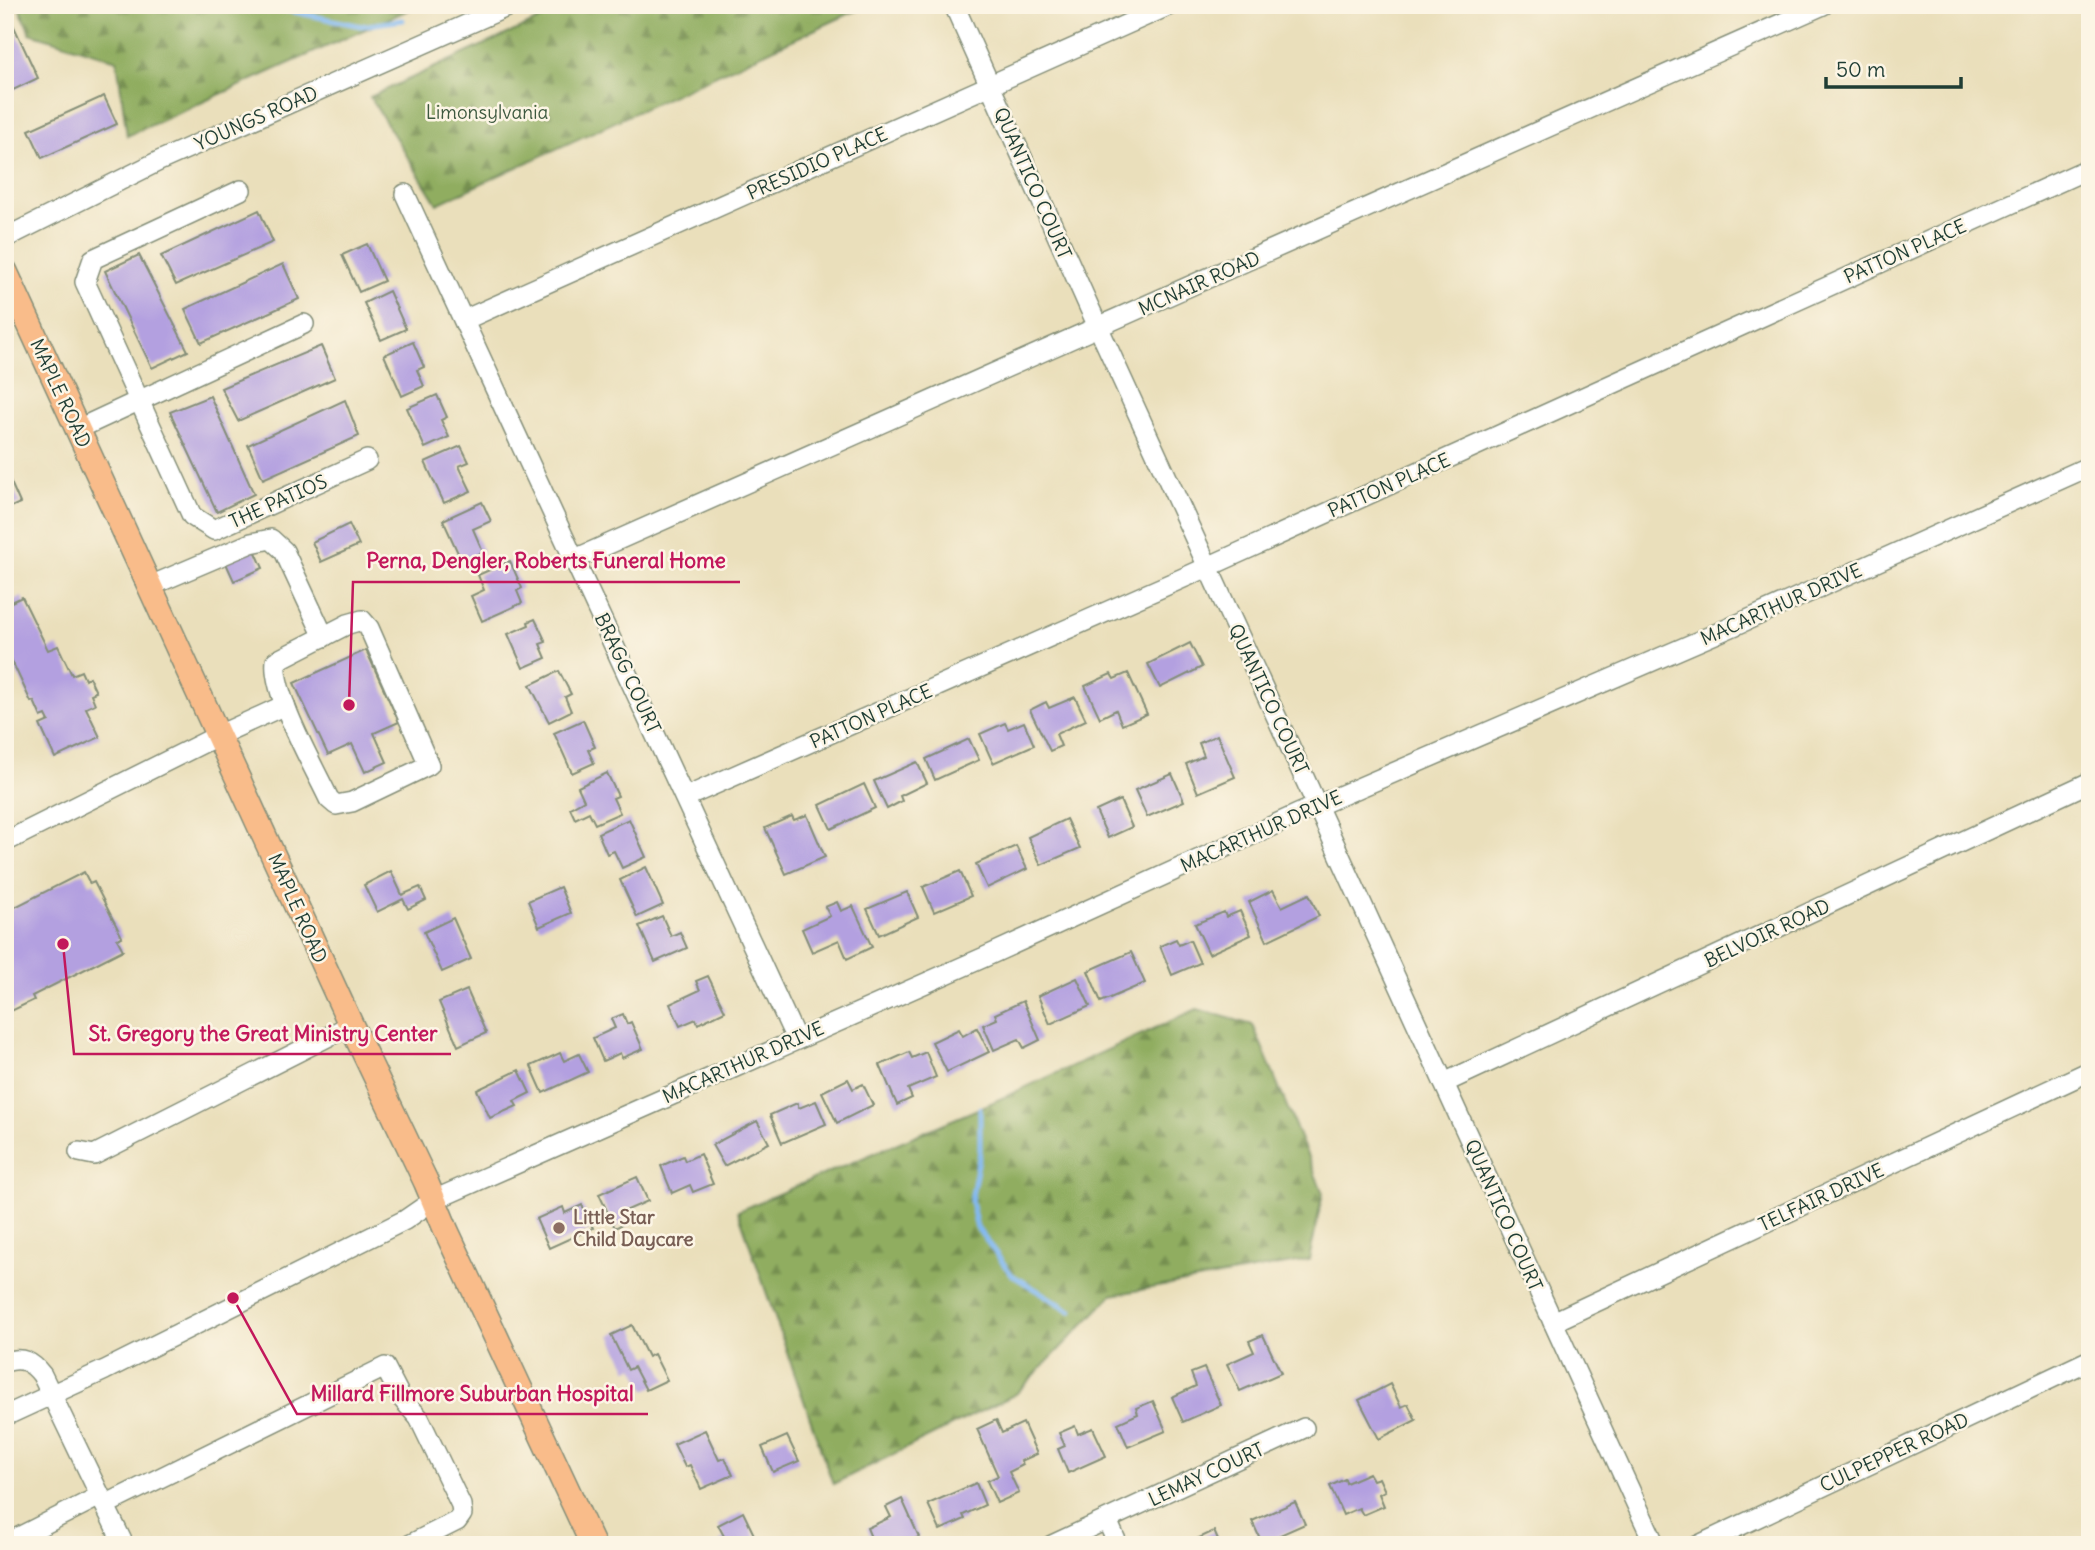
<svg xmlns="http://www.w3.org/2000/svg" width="2095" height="1550" font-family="Delius,sans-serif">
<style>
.forest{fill:url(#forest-firs);stroke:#58754a;stroke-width:2}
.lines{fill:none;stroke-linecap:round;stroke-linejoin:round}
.stream{stroke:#82b9f2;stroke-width:5}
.building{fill:#b3a0e0}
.minor-casing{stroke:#848e78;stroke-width:22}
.major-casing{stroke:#848e78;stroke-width:27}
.minor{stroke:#fff;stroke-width:19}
.major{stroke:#f9bc8a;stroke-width:24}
.education-dot{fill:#8d6e63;stroke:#fcf5e5;stroke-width:2.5}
.labels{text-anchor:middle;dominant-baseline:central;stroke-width:5;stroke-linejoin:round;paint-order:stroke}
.park-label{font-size:19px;fill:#3d593f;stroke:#fcf5e5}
.street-label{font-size:19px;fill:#1f3d34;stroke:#fcf5e5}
.education-label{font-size:19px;font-weight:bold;fill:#785e54;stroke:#fcf5e5;text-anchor:start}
.leader{fill:none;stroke:#c2185b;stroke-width:2.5}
.callout-dot{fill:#c2185b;stroke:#fcf5e5;stroke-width:2.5}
.callout-label{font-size:21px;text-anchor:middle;font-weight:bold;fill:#c2185b;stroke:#fcf5e5;stroke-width:5;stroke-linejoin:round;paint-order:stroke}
</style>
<defs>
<pattern id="forest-firs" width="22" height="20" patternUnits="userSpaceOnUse" patternTransform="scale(1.75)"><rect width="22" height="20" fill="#90ad60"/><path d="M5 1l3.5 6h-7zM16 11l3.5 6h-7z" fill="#758e50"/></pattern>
</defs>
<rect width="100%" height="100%" fill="#fcf5e5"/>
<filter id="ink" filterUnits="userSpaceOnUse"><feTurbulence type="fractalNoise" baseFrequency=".0143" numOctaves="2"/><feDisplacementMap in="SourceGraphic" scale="14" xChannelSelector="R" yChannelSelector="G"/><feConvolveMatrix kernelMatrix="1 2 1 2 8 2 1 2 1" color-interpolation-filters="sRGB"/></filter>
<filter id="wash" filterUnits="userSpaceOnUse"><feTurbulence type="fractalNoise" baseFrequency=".00686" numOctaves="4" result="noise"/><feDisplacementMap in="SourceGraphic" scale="28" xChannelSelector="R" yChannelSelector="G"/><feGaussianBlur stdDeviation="1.57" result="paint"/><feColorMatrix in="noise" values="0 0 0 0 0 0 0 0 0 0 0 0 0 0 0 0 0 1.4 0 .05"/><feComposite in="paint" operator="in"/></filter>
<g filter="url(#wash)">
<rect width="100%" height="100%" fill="#eadfbb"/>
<g class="forest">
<polygon points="18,5 419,5 127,136 117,60 30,33"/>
<polygon points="571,5 868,5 437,204 370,97"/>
<polygon points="1197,1009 1253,1025 1323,1193 1309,1260 1112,1295 1016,1394 833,1484 738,1211 980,1108"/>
</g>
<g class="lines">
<g class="stream">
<polyline points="280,5 285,10 361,26 403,20"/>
<polyline points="980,1108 980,1152 971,1201 977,1228 1012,1275 1071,1311"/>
</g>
</g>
<g id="blocks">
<g class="building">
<polygon points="10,18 38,78 9,92 5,83 5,20"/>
<polygon points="104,96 117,124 42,158 29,130"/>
<polygon points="259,210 273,242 176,285 161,256"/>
<polygon points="367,244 384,281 359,292 342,255"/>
<polygon points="139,255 188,351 152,368 105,271"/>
<polygon points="283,264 299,299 201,343 185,309"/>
<polygon points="389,291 406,329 381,340 364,303"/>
<polygon points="413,342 424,367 417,370 424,386 402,396 384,355"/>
<polygon points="321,346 335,378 238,421 221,388"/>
<polygon points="437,395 447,417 441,420 449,437 425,448 407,408"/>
<polygon points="210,396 254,494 217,512 170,412"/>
<polygon points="345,400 359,436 263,479 248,445"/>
<polygon points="461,446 469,462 459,466 471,491 444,503 425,462"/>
<polygon points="5,469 20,503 5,510"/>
<polygon points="482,502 491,521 473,529 483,552 462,562 443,520"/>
<polygon points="349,524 359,545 321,562 312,542"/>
<polygon points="254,548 263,568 234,581 225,561"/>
<polygon points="510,561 522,588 517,591 522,603 482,621 471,596 484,590 478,575"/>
<polygon points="22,597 48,650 58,646 72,675 81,671 85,680 89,677 96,692 91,694 95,704 86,708 100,737 55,758 40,725 49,721 46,715 41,717 34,701 31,702 5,646 5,605"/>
<polygon points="535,619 546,642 540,644 546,658 523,668 508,634 529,625 528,622"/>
<polygon points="1190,643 1202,667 1160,688 1148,664"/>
<polygon points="366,650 399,722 374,733 387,762 365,772 352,744 328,755 294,683"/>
<polygon points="559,671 571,694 565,697 571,711 549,722 530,685"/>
<polygon points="1128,673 1147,714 1122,725 1116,710 1100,718 1085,686 1111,674 1114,679"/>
<polygon points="1075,697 1086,720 1056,734 1061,746 1050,751 1030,710 1046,702 1049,708"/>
<polygon points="583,720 595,747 588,750 594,763 572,773 554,733"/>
<polygon points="1024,722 1034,745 993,763 980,734 1005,723 1008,729"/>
<polygon points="1217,735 1235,777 1198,793 1186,764 1204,756 1199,743"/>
<polygon points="969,739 979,760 935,780 926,759"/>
<polygon points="917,762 927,783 900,796 902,801 887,809 874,781"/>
<polygon points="607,773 618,796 613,798 620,813 595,824 589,812 575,819 570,808 584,800 578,787"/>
<polygon points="1172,774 1184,801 1147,817 1135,790"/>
<polygon points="864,784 875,808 831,829 820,805"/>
<polygon points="1120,800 1132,827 1108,838 1096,811"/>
<polygon points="807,815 825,857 786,874 765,828 792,816 794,820"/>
<polygon points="629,819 646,857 622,868 614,851 607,854 598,833"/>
<polygon points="1066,819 1080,848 1041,865 1028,837"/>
<polygon points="1016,846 1027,869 987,888 976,864"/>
<polygon points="646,867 663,905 637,917 620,880"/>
<polygon points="391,871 402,895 420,887 426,900 408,909 403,899 377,912 364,885"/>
<polygon points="960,871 971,896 934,912 923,887"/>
<polygon points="84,872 90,884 94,882 122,937 117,939 123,950 32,996 34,1000 5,1014 5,912"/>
<polygon points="560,887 571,913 539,927 528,901"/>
<polygon points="1273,890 1282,907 1309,894 1319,916 1267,941 1249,902"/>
<polygon points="907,892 918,917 879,935 867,909"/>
<polygon points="837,902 841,911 853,906 872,947 847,959 839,940 812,952 802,929 830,916 825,907"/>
<polygon points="1240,911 1251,935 1209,954 1195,924 1224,912 1226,917"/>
<polygon points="662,916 671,936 680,932 687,948 655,962 639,926"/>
<polygon points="453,918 471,959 442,972 424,932"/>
<polygon points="1176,939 1179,945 1190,940 1200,963 1172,975 1160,946"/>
<polygon points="1131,952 1145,983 1101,1002 1088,971"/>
<polygon points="708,976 725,1011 698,1024 696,1019 680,1026 670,1004 700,990 696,981"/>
<polygon points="1077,978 1090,1006 1050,1024 1038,996"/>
<polygon points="467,990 486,1033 458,1046 439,1002"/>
<polygon points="1023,1001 1040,1040 1024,1048 1019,1039 994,1050 983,1025 997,1019 995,1014"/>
<polygon points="623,1014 627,1024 631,1022 643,1049 622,1058 620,1053 603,1061 593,1038 615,1028 611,1019"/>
<polygon points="977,1028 989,1052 947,1072 932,1042 959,1029 963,1036"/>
<polygon points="909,1052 912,1058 926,1052 936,1077 908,1089 912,1098 897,1105 880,1065"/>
<polygon points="560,1053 564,1061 579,1054 588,1072 543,1093 531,1066"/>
<polygon points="519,1070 530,1093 514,1101 517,1106 490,1118 477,1090"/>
<polygon points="848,1079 853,1089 863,1084 873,1105 837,1123 822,1092"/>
<polygon points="816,1101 826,1124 782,1143 770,1115 797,1103 799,1108"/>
<polygon points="757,1121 769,1143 724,1166 712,1145"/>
<polygon points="700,1154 713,1184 693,1192 690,1185 672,1193 661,1166 683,1156 685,1161"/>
<polygon points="637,1177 648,1201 625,1211 629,1221 615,1228 599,1194"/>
<polygon points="582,1205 593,1228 549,1248 536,1219 563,1207 565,1213"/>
<polygon points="632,1325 648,1357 654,1354 667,1380 646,1390 634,1367 628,1370 611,1335"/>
<polygon points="1263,1335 1281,1373 1240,1391 1227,1364 1254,1352 1249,1341"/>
<polygon points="1204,1368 1221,1405 1183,1422 1172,1397 1196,1386 1191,1373"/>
<polygon points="1390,1384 1401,1407 1408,1404 1416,1420 1379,1439 1359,1400"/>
<polygon points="1153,1401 1166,1431 1128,1447 1118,1423 1138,1414 1136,1408"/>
<polygon points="996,1420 1002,1433 1023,1423 1037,1454 1021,1461 1023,1465 1009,1472 1019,1493 997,1503 987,1481 998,1476 977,1429"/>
<polygon points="1075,1426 1078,1434 1093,1428 1106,1456 1068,1473 1058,1449 1065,1446 1059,1433"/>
<polygon points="705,1430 719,1460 725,1458 733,1475 701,1489 690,1465 685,1467 674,1444"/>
<polygon points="787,1436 799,1461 773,1472 762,1447"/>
<polygon points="1369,1473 1373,1480 1379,1478 1385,1491 1379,1494 1384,1506 1363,1515 1359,1508 1343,1515 1330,1486 1345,1479 1346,1483"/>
<polygon points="976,1483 985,1505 963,1515 965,1519 940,1530 928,1504"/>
<polygon points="902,1499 919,1537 902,1545 898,1545 897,1541 889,1545 874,1545 867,1528 891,1517 886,1507"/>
<polygon points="1295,1502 1305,1524 1262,1543 1252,1521"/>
<polygon points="743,1512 759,1545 722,1545 720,1541 725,1538 718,1525"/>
<polygon points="1214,1531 1220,1545 1184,1545"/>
</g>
</g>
</g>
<g filter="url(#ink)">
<use href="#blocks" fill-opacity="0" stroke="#848e78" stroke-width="2"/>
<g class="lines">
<g class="minor-casing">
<g id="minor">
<polyline points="954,5 1090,309 1655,1545"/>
<polyline points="241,190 93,259 85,282 192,516 214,530 367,460"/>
<polyline points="405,194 796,1039"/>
<polyline points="5,238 159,161 511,5"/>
<polyline points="464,320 1170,5"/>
<polyline points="78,429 304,324"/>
<polyline points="575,559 1823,5"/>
<polyline points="150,586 251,543 271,539 284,551 324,637"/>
<path d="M362 620 369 628 429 765 352 802 336 805 329 799C314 767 272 694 276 661L348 624Z"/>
<polyline points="686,797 1190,575 2090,168"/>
<polyline points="5,842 219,735 285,705"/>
<polyline points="1444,1083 2090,782"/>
<polyline points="79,1152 94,1155 351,1025"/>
<polyline points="1553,1322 2090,1071"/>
<path d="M5 1362C22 1356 32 1362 42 1375L124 1545"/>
<polyline points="5,1416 105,1370 405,1220 434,1200 987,956 1298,814 1736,625 2090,466"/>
<polyline points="105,1505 385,1367 400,1396 419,1418 461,1505 462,1514 457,1521 409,1545"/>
<polyline points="1107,1520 1118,1545"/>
<polyline points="5,1544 100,1496"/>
<polyline points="1052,1545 1304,1428"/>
<polyline points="1699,1545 2090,1360"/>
</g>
</g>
<g class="major-casing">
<polyline id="major" points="5,271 351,1025 426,1182 446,1230 593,1545"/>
</g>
<use href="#minor" class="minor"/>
<use href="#major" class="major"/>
</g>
</g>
<circle class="education-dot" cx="559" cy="1228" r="7"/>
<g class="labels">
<g class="park-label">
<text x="487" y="112">Limonsylvania</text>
</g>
<g class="street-label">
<text transform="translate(256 118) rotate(-24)">YOUNGS ROAD</text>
<text transform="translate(817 163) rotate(-24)">PRESIDIO PLACE</text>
<text transform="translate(1033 183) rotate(66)">QUANTICO COURT</text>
<text transform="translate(1905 251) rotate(-24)">PATTON PLACE</text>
<text transform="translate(1199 283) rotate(-24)">MCNAIR ROAD</text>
<text transform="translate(61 393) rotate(65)">MAPLE ROAD</text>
<text transform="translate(1389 485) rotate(-24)">PATTON PLACE</text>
<text transform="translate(278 501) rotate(-24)">THE PATIOS</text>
<text transform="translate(1781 604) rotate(-24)">MACARTHUR DRIVE</text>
<text transform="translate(628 673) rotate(65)">BRAGG COURT</text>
<text transform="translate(1269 699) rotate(65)">QUANTICO COURT</text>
<text transform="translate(871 716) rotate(-24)">PATTON PLACE</text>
<text transform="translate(1261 831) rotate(-24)">MACARTHUR DRIVE</text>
<text transform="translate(298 908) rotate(66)">MAPLE ROAD</text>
<text transform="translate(1767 933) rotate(-25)">BELVOIR ROAD</text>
<text transform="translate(743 1062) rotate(-24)">MACARTHUR DRIVE</text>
<text transform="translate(1821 1197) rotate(-25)">TELFAIR DRIVE</text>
<text transform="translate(1504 1215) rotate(66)">QUANTICO COURT</text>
<text transform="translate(1894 1452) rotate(-25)">CULPEPPER ROAD</text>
<text transform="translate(1206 1474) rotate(-25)">LEMAY COURT</text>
</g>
<g class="education-label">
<text x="573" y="1217">Little Star<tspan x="573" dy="22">Child Daycare</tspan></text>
</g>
</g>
<path class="leader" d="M349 705L353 582H740M63 944L74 1054H451M233 1298L297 1414H648"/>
<g class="callout-dot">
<circle cx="349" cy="705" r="7"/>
<circle cx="63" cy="944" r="7"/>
<circle cx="233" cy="1298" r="7"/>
</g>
<g class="callout-label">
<text x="546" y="568">Perna, Dengler, Roberts Funeral Home</text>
<text x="263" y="1041">St. Gregory the Great Ministry Center</text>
<text x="472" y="1401">Millard Fillmore Suburban Hospital</text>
</g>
<rect width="2095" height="1550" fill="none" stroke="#fcf5e5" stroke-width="28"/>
<path d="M1826 77v10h135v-10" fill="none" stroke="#1f3d34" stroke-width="3.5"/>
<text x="1836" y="77" font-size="21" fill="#1f3d34" stroke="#fcf5e5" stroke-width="5" paint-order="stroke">50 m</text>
</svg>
